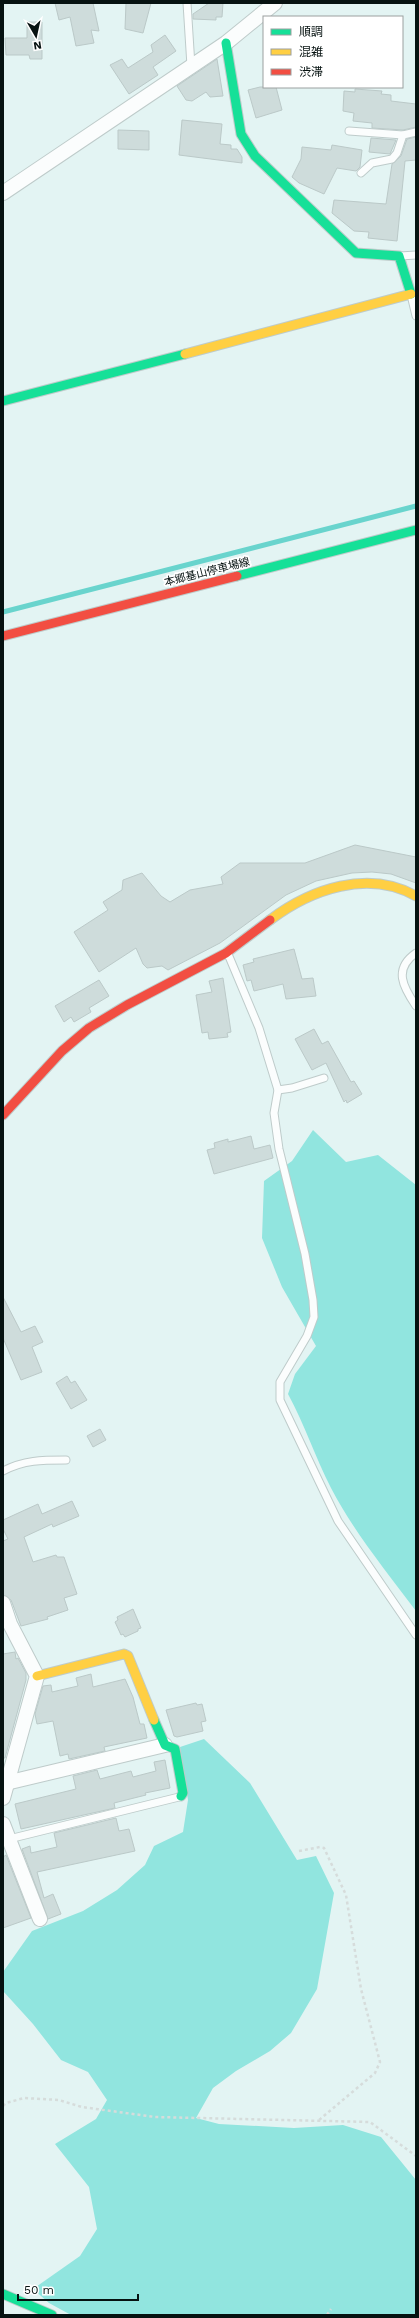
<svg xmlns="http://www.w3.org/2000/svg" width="419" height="2318" font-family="'Work Sans','Noto Sans JP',sans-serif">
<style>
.forest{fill:#91e5df}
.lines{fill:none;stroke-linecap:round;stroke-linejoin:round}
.stream{stroke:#69d4cd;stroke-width:5}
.building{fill:#cedcdb;stroke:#bbc9c8}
.lane-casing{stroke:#becbca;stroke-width:9}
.street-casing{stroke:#becbca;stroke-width:16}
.fast-casing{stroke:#becbca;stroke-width:11}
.slow-casing{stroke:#becbca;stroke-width:11}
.jam-casing{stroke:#becbca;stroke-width:11}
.path{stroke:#d6dcdb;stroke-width:2.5;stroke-dasharray:3 3;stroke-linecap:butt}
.lane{stroke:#fbfdfd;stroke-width:7}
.street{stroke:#fbfdfd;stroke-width:14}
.fast{stroke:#16e098;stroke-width:9}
.slow{stroke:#ffcf43;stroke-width:9}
.jam{stroke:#f24e42;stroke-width:9}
.labels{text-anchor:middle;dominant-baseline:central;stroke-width:3.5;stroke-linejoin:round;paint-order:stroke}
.street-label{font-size:11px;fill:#061211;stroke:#fff}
</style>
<rect width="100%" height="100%" fill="#e3f4f3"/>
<g class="forest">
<path d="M313 1130 346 1162 378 1155 416 1185V1611C386 1571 354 1532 331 1488 315 1457 305 1425 288 1394L295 1374 316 1346 282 1287 262 1238 264 1181 292 1161Z"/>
<polygon points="204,1739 250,1783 297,1860 316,1856 334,1893 317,1989 291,2033 270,2051 236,2071 213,2088 196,2118 219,2124 294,2128 343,2125 381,2137 416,2180 416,2315 71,2315 49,2303 33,2289 80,2256 97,2229 89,2187 55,2144 96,2119 107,2100 88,2072 61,2060 33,2024 3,1991 3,1972 32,1931 83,1911 117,1890 145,1865 154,1846 183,1832 188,1800 180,1747"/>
</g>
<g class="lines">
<polyline class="stream" points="3,612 416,506"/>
</g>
<g class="building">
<polygon points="55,3 93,3 99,31 91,30 94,43 76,46 70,17 59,20"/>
<polygon points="126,3 151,3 143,33 125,29"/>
<polygon points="209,3 223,3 222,17 216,17 216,20 193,19 193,14"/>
<polygon points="27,22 42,22 42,59 30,59 29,55 6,55 5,38 27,38"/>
<polygon points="165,35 176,51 153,67 158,75 129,94 110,65 122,59 128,68 153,52 151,45"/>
<polygon points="217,59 223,96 210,97 206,92 192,101 186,100 177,86"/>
<polygon points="260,87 276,87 282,110 256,118 248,90"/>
<polygon points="355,89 382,91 381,94 391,95 391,101 416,104 416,127 403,130 372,128 372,123 353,121 354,113 343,111 344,91 355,92"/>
<polygon points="182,120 222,124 220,144 231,145 231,149 237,149 242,157 242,163 179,155"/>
<polygon points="118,130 149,131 149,150 118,149"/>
<polygon points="416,137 416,160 405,161 397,241 368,238 369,232 354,231 332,213 334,200 386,204 392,164 401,156 407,139"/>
<polygon points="371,138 396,140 390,154 369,152"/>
<polygon points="332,145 362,150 360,167 356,171 337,168 324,194 299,183 292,177 301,159 302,147 331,150"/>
<polygon points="355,845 416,857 416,883 391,874 372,872 352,873 316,881 286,895 220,943 168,970 162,966 147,968 143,964 136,948 99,972 74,932 108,910 103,902 122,890 123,880 142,873 161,896 170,902 190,890 223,884 221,877 240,863 305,863"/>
<polygon points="294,949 302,979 313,978 316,996 286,999 283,984 254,991 251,980 247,981 243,965 254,962 253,959"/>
<polygon points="223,978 231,1032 227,1033 228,1037 209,1039 208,1032 202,1033 196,995 212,992 209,981"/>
<polygon points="99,980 109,996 89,1008 91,1012 74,1022 71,1017 64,1022 55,1006"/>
<polygon points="314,1029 322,1044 328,1041 351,1082 354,1081 362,1094 347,1103 346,1100 344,1102 326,1063 312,1070 295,1039"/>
<polygon points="251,1136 254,1149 270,1145 273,1158 214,1174 207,1150 215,1148 214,1143 228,1139 228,1142"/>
<polygon points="3,1297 21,1332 35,1326 43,1342 32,1347 42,1372 21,1380 3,1338"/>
<polygon points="67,1376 71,1383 75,1381 87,1400 71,1409 56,1383"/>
<polygon points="100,1429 106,1440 93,1447 87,1436"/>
<polygon points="72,1501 79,1516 53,1527 52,1524 24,1537 33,1562 56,1555 57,1557 64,1557 77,1594 64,1598 68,1610 47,1617 48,1619 21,1626 11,1600 3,1595 3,1541 8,1539 3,1529 3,1520 38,1504 42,1514"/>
<polygon points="133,1609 141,1628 138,1629 138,1631 125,1637 123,1634 121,1635 115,1622 118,1620 117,1617"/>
<polygon points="15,1652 16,1659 18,1658 26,1673 26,1680 5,1758 3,1758 3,1654"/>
<polygon points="91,1674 93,1687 125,1679 133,1697 140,1724 144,1724 147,1738 104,1747 105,1751 69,1759 68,1754 60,1756 53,1721 37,1724 35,1714 43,1686 51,1685 52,1692 78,1686 76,1678"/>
<polygon points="196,1703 197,1705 202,1704 206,1721 201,1722 203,1731 177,1737 174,1736 166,1710"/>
<polygon points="165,1760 170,1788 145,1793 146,1795 114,1803 115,1808 21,1829 15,1804 76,1789 73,1776 97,1770 100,1779 131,1771 133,1777 156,1771 154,1762"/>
<polygon points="116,1818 119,1831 129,1829 135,1851 37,1872 44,1898 53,1894 61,1914 48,1919 22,1849 30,1846 31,1853 57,1847 54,1833"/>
<polygon points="6,1855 31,1918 3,1928 3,1857"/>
</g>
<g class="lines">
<g class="lane-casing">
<g id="lane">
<polyline points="187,3 191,66"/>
<polyline points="349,131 403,135"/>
<polyline points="361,173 372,163 392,159 397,153 403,135 416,132"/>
<polyline points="400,256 416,255"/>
<polyline points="411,295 416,316"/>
<path d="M416 953C393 969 403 987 416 1006"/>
<polyline points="228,954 259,1028 278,1090 274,1113 279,1149 305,1254 313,1300 314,1317 307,1336 280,1382 280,1400 338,1521 416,1635"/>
<polyline points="278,1090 292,1088 324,1078"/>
<path d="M3 1471C24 1460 42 1460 66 1460"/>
<polyline points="9,1839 179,1797"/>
</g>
</g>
<g class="street-casing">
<g id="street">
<polyline points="3,193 226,43 275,3"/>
<polyline points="3,1603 10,1624 37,1676 3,1798"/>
<polyline points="3,1780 6,1783 165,1745"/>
<polyline points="3,1824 40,1919"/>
</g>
</g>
<g class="fast-casing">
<g id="fast">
<polyline points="226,43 241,134 255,156 356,253 399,256 411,294"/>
<polyline points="3,401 185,354"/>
<polyline points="237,576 416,530"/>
<polyline points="154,1720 165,1745 175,1749 183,1793 181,1796"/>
<polyline points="3,2294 52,2315"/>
</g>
</g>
<g class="slow-casing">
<g id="slow">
<polyline points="185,354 411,294"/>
<path d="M270 920C311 889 368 869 416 896"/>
<polyline points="37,1676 124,1654 128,1656 154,1720"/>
</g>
</g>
<g class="jam-casing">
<g id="jam">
<polyline points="3,636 237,576"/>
<polyline points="3,1115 62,1051 89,1028 127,1005 226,953 270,920"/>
</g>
</g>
<g class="path">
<polyline points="299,1851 320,1847 324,1848 346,1895 361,1989 380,2062 375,2073 319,2120"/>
<polyline points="3,2106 6,2103 24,2098 59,2100 82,2107 155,2117 370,2122 416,2156"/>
<polyline points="327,2315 331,2309"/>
</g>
<use href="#lane" class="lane"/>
<use href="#street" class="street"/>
<use href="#fast" class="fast"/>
<use href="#slow" class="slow"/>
<use href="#jam" class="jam"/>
</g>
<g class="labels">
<g class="street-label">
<text transform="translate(207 572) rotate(-14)">本郷基山停車場線</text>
</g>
</g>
<rect width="419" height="2318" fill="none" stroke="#061211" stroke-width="8"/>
<rect x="263" y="16" width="140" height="72" fill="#ffffff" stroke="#9ba0a0"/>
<rect x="271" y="29" width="20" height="6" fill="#16e098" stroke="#9ba0a0"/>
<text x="299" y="36" font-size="12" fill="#061211">順調</text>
<rect x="271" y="49" width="20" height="6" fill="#ffcf43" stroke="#9ba0a0"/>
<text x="299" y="56" font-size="12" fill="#061211">混雑</text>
<rect x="271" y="69" width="20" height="6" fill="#f24e42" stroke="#9ba0a0"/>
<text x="299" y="76" font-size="12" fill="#061211">渋滞</text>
<g transform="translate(36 36) rotate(171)" stroke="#ffffff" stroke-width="3" paint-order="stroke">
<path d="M0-3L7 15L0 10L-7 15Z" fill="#061211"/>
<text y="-6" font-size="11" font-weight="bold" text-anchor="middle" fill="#061211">N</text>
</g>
<path d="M18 2294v6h120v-6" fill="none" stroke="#061211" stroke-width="2"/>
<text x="24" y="2294" font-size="12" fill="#061211" stroke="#ffffff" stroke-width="3" paint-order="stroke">50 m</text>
</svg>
